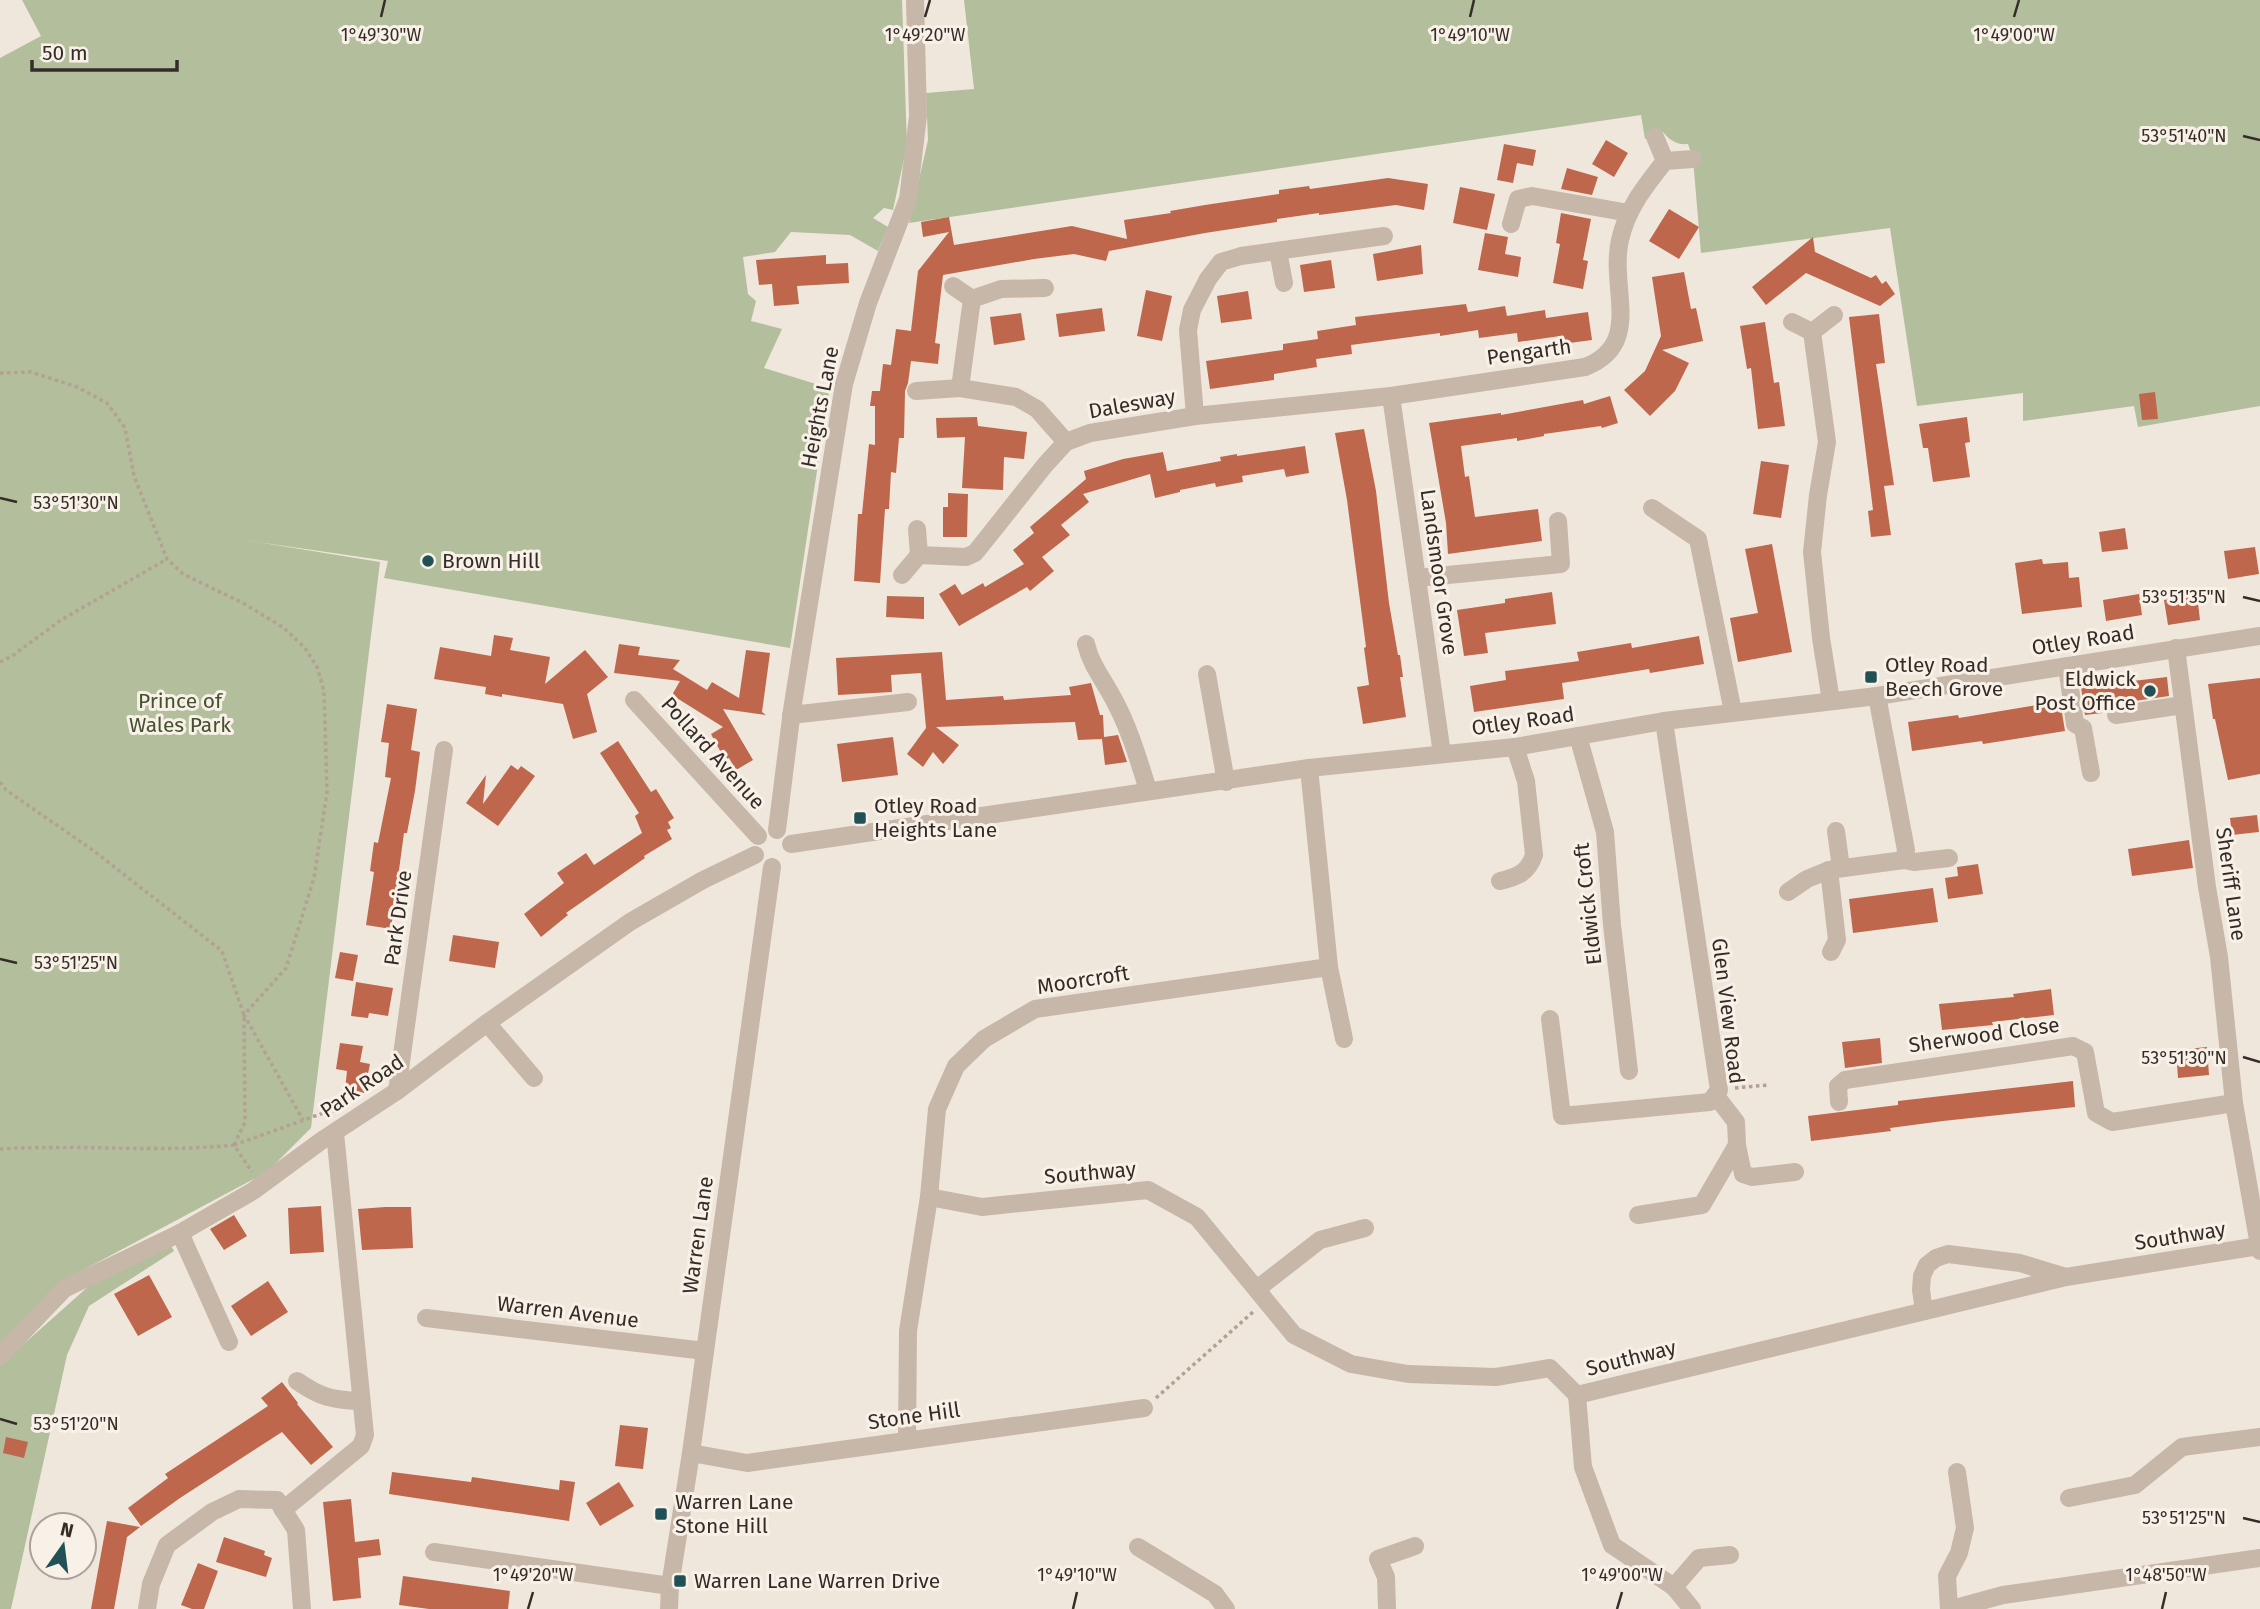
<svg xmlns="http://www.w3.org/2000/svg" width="2260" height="1609" font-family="'Fira Sans',sans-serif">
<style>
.green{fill:#b3be9d}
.building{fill:#be674c}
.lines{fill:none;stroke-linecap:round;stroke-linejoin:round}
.path{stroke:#b3a193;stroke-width:3.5;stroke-dasharray:3.5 3.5;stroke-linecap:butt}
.minor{stroke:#c7b7a9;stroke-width:18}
.ticks{fill:none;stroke:#352c28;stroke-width:2.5}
.poi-dot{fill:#215154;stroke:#f8f1e8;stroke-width:2.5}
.labels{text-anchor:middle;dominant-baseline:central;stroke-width:6;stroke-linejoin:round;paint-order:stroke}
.street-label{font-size:21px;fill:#352c28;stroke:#f8f1e8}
.poi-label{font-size:21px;fill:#352c28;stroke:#f8f1e8;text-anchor:start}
.park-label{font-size:21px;fill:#45522e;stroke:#f8f1e8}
.ticks-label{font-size:18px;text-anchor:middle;fill:#352c28;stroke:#f8f1e8;stroke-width:6;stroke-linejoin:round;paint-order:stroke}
</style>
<rect width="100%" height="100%" fill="#f0e7dc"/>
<g class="green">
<polygon points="22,0 902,0 907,145 893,210 884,208 873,218 888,227 878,251 850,235 791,232 775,252 743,257 748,294 756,301 751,321 782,329 764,368 816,384 829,392 790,648 384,578 388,561 244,540 380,562 311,1128 267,1172 59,1283 0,1346 0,58 41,36"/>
<path d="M964 0H2260V406L2138 427 2134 406 2023 421V393L1917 406 1890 228 1701 253 1693 159 1688 144C1678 145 1670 141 1663 132L1645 139 1641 115 909 223 928 140 926 93 974 89Z"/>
<polygon points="170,1244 174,1251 89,1306 67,1355 11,1609 0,1609 0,1365 90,1285"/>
</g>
<g class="building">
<polygon points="1606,140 1628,153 1614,177 1592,164"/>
<polygon points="1504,144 1536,150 1533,166 1517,163 1513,183 1497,180"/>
<polygon points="1567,168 1598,177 1592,195 1561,189"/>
<polygon points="1388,178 1428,184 1424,210 1396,205 1319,215 1319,213 1277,219 1277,222 1205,233 1109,251 1106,261 1074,254 1034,259 943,275 935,343 940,344 938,364 911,361 908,383 905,391 904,438 899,438 896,473 891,472 889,509 885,509 880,583 854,581 858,514 862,514 869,444 875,445 875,406 870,406 872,391 880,391 883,364 891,365 896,329 911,331 918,271 949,232 923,237 921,222 949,217 954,245 1072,226 1127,239 1124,220 1171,213 1170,211 1205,205 1279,194 1279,190 1309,186 1310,189"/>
<polygon points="1460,187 1495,194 1487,230 1453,223"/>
<polygon points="1669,209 1699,227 1679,259 1649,241"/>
<polygon points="1561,213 1591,219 1583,260 1588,261 1583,289 1553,283 1560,244 1556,243"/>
<polygon points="1485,233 1508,237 1505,254 1521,257 1518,277 1478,270"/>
<polygon points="1813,237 1815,252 1871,278 1876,275 1882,284 1886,281 1895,294 1880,306 1806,273 1766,305 1752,287"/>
<polygon points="1421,245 1423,274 1377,281 1373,254"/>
<polygon points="826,255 826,264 848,263 849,283 797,286 799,304 774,306 772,284 759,285 756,260"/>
<polygon points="1331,260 1335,288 1304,292 1300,265"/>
<polygon points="1684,272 1691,309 1696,308 1703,341 1662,350 1689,363 1675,391 1650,416 1624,390 1645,371 1661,336 1652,277"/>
<polygon points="1146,290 1172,296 1162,341 1137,336"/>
<polygon points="1248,291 1252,319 1221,323 1217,296"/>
<polygon points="1466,304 1468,312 1505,306 1507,316 1545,310 1546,318 1588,312 1592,340 1562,344 1560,336 1518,342 1517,333 1479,338 1478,330 1440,336 1440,333 1351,345 1352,354 1316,359 1317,367 1274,374 1274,380 1210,389 1206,361 1283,350 1283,344 1318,339 1317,331 1356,325 1355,317"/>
<polygon points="1102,308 1105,331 1059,337 1056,314"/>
<polygon points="1021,313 1025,340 994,345 990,317"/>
<polygon points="1879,314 1885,363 1876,364 1894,485 1884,486 1891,535 1871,537 1868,511 1873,510 1849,317"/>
<polygon points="1765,322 1774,383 1779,382 1785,426 1758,429 1751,368 1747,369 1740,326"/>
<polygon points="2155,392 2158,419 2142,420 2139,394"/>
<polygon points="1610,396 1618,423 1602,428 1601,426 1544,434 1544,436 1517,441 1517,438 1461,446 1465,477 1469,476 1475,517 1538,509 1542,541 1448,554 1446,523 1429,423 1501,413 1501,415 1583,400 1584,404"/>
<polygon points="977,417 978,426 1027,432 1024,459 1004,457 1003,490 962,488 965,437 937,438 936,418"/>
<polygon points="1967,417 1970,442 1965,443 1970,477 1933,482 1928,448 1923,448 1919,424"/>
<polygon points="1364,429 1376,491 1389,603 1398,655 1400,655 1403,677 1400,677 1406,717 1363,724 1357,687 1369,685 1364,648 1366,647 1347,500 1335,433"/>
<polygon points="1305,446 1309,473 1286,477 1284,469 1242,476 1243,482 1216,487 1215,483 1180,490 1180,492 1155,498 1150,474 1083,494 1089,502 1061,525 1070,535 1042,557 1054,571 1030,591 1027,587 959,626 939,594 955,584 962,595 983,583 985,587 1024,564 1013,550 1034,533 1030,527 1086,479 1084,471 1123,459 1163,452 1167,471 1221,461 1220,457 1237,454 1237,456"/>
<polygon points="1761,461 1789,465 1781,518 1753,514"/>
<polygon points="948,493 968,494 967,537 943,537 943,507 948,507"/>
<polygon points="2125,528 2128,549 2102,552 2099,532"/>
<polygon points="1772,544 1792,652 1738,662 1730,618 1758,613 1745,549"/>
<polygon points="2255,547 2259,574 2228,579 2224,551"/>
<polygon points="2042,559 2043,564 2068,562 2069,578 2079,577 2082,607 2022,614 2015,563"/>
<polygon points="1552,592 1556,624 1485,633 1488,653 1464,656 1457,610 1505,603 1505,599"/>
<polygon points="2139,594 2142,615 2106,621 2103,600"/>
<polygon points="2197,595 2200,620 2168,625 2164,600"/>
<polygon points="887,596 924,597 924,619 886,617"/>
<polygon points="494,635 513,638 510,650 550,657 545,684 585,650 608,677 587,694 597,732 573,739 563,704 502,694 502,697 485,694 486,687 434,679 440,647 491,656"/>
<polygon points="1699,636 1704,664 1650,673 1649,669 1562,683 1564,699 1474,712 1470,686 1506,680 1505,671 1579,661 1577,652 1631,643 1632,648"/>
<polygon points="619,644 640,647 638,655 680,660 673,669 707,690 712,682 739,698 746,650 770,653 762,712 766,715 723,709 753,760 736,770 729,758 725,760 711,734 723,727 672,695 680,681 614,673"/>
<polygon points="942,652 946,700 1003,696 1004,700 1071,695 1069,687 1091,683 1100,715 1103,715 1104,737 1118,735 1127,762 1105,765 1102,739 1078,740 1075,722 936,727 959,745 943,764 933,752 923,767 907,754 926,728 921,673 891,675 892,692 838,695 836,658"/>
<polygon points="2167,677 2169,696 2114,704 2101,709 2102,713 2085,715 2081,687"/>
<polygon points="2260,678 2260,774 2228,780 2215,719 2213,719 2208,684"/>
<polygon points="2060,701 2065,731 1983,744 1982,741 1912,751 1908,722 1958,715 1959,718"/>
<polygon points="387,704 417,709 411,750 420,752 415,791 407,833 404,833 391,929 366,925 374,872 370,871 374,842 378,843 391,778 385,777 389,743 381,742"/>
<polygon points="893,737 898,775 842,782 837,744"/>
<polygon points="618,741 651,792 656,789 674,818 668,822 671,828 667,830 672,839 644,856 645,858 566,913 568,915 541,937 524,914 564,883 557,873 586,853 594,865 642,833 635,816 639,813 600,753"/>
<polygon points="511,765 518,770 521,766 535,776 498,826 466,803 486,775 483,804"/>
<polygon points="2257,815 2259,832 2232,835 2230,818"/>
<polygon points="2189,840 2193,868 2132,876 2128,849"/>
<polygon points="1978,864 1983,894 1948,899 1945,878 1958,876 1957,867"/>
<polygon points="1933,888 1938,922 1853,933 1849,899"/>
<polygon points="453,935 499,942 495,968 449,961"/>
<polygon points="340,952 358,955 353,981 335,978"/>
<polygon points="356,982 393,988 388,1016 369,1013 368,1018 351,1016"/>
<polygon points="2051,989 2054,1015 1992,1022 1993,1025 1942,1030 1939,1004 2014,997 2013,994"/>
<polygon points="1880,1038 1882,1063 1845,1068 1842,1042"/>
<polygon points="340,1043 363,1046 360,1062 370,1064 364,1093 345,1090 347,1071 336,1069"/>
<polygon points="2207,1047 2209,1075 2178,1078 2176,1050"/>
<polygon points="2073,1081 2075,1107 1943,1121 1890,1128 1891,1131 1811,1141 1808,1116 1898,1105 1898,1101"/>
<polygon points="321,1206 324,1252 290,1254 288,1208"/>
<polygon points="385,1207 411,1207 413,1248 362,1250 358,1209"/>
<polygon points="234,1215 247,1236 224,1250 210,1229"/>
<polygon points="149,1275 172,1317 138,1336 114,1294"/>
<polygon points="268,1281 288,1312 251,1336 231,1306"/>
<polygon points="282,1382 298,1403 297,1404 333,1447 311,1465 282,1432 180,1498 141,1526 128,1508 168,1478 165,1474 268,1406 261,1398"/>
<polygon points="620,1425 648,1428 643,1469 615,1466"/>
<polygon points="6,1437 28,1442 24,1458 3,1453"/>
<polygon points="392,1472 471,1482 472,1477 559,1490 560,1480 575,1482 569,1521 389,1494"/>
<polygon points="619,1482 634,1506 600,1526 586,1503"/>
<polygon points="351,1499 355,1542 379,1539 381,1555 358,1558 361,1598 333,1601 323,1502"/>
<polygon points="107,1521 140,1527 127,1537 114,1609 91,1609"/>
<polygon points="224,1537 265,1551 264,1555 272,1558 266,1577 216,1562"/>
<polygon points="198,1563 218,1571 204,1609 192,1609 181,1605"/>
<polygon points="403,1576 510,1591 508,1609 429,1609 399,1605"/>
</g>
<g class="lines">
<g class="path">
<polyline points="0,373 31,372 77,387 107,403 125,428 134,476 167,559 183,574 243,603 284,628 305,648 317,667 324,691 327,792 314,878 286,968 244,1015 303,1120"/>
<polyline points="0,662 12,656 61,620 167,559"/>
<polyline points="0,782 6,790 94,851 222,951 244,1015 245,1122 234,1145"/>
<polyline points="1735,1088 1768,1085"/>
<polyline points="234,1145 329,1111 335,1111"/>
<path d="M0 1149C78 1144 157 1153 234 1145L252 1172"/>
<polyline points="1156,1398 1253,1312"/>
</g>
<g class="minor">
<polyline points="1665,161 1693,159"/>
<polyline points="1511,224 1518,199 1532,196 1629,213"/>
<polyline points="1278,251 1284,283"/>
<polyline points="953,286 972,299"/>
<polyline points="1045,288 1001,289 972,299 960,388 1016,397 1037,409 1066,442"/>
<polyline points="1792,322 1812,332 1827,442 1818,495 1812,552 1821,638 1831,701"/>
<polyline points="1812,332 1834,315"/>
<polyline points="916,391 960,388"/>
<polyline points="1391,396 1442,754"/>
<polyline points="1195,416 1188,330 1192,310 1208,279 1221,262 1241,256 1384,236"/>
<polyline points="1652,508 1698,539 1733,712"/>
<polyline points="917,529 919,555"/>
<path d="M902 575 919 555 966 557 975 553 1045 465 1066 442 1090 433 1195 416 1391 396 1585 367C1644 344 1609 289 1620 240 1627 208 1646 185 1665 161L1655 137"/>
<polyline points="1417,578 1561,564 1558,521"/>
<path d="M1086 644C1091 665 1103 679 1113 698 1129 727 1138 758 1148 790"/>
<polyline points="2176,648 2207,887 2219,957 2234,1103 2260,1251"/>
<polyline points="2067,666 2075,724 2083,728 2091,773"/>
<polyline points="1207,674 1226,782"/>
<polyline points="634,700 758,836"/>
<polyline points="791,715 908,702"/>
<polyline points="2116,715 2183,705"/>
<polyline points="1578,736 1605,832 1612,925 1629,1071"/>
<polyline points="777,830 792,710 844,384 868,303 908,199 918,116 915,0"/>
<polyline points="1836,831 1841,868"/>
<polyline points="791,844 1309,768 1515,747 1664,721 1877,696 2260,636"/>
<polyline points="1904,860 1914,862 1949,858"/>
<polyline points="1829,870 1904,860 1906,850 1877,696"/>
<path d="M1500 881C1517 877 1528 873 1534 855L1526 781 1515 747"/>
<polyline points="1788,892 1807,879 1829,870 1837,940 1831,952"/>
<polyline points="1329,967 1344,1039"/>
<polyline points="1550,1019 1562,1116 1710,1102 1719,1090 1664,721"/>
<polyline points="487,1023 534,1078"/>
<polyline points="397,1091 444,750"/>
<polyline points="1839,1102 1838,1086 1845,1080 2073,1046 2085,1052 2096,1113 2112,1122 2234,1103"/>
<polyline points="1737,1145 1743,1174 1752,1177 1795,1172"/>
<polyline points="929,1197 982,1207 1148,1190 1197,1217 1294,1335 1351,1364 1408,1374 1496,1377 1550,1368 1577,1395 2066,1277 2259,1246"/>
<polyline points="1638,1215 1702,1205 1737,1145 1736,1122 1716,1096"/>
<polyline points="180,1233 229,1342"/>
<polyline points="1257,1289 1320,1240 1365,1228"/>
<polyline points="1924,1311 1921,1290 1922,1276 1927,1265 1936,1258 1948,1254 2020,1263 2063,1276"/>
<polyline points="426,1318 705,1351"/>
<polyline points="0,1356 64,1289 180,1233 253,1191 321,1141 397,1091 487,1023 630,922 703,880 755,855"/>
<path d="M297 1381C320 1397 332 1400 360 1401"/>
<polyline points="1577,1395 1583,1467 1612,1545 1674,1587 1692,1609"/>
<polyline points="907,1440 908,1331 929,1197 937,1109 956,1066 984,1039 1035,1009 1329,967 1309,768"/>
<polyline points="691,1453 747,1463 1144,1408"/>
<polyline points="2069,1498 2135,1485 2182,1447 2260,1437"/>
<polyline points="283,1510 361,1446 365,1435 335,1133"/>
<polyline points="1138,1547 1215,1594 1226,1609"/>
<polyline points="434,1552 670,1586"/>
<polyline points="1674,1587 1699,1558 1730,1555"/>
<polyline points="147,1609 151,1584 167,1545 212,1512 239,1499 277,1500 296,1530 302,1609"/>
<polyline points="669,1609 670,1586 691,1453 772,867"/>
<polyline points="1387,1609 1386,1577 1378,1559 1415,1546"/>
<polyline points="1949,1609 1947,1576 1959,1553 1965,1528 1957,1472"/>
<polyline points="1952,1609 2003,1595 2260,1558"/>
</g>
</g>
<path class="ticks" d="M381 17 385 0M925 17 930 0M1470 17 1474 0M2014 17 2019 0M2243 136 2260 140M0 498 17 502M2243 597 2260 601M0 959 17 963M2243 1057 2260 1062M0 1419 17 1424M2243 1518 2260 1522M528 1609 533 1592M1073 1609 1077 1592M1617 1609 1622 1592M2162 1609 2166 1592"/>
<g class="poi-dot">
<circle cx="428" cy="561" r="7"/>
<rect x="1864" y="670" width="14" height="14" rx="3.5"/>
<circle cx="2150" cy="691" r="7"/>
<rect x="853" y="811" width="14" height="14" rx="3.5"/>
<rect x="654" y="1507" width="14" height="14" rx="3.5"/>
<rect x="673" y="1574" width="14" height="14" rx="3.5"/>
</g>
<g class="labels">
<g class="street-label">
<text transform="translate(1529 352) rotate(-8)">Pengarth</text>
<text transform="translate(1132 404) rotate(-10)">Dalesway</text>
<text transform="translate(820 407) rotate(-79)">Heights Lane</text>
<text transform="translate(1439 572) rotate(82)">Landsmoor Grove</text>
<text transform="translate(2083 640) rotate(-9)">Otley Road</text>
<text transform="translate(1523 721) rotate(-8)">Otley Road</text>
<text transform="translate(713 753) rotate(48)">Pollard Avenue</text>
<text transform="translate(2231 884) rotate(82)">Sheriff Lane</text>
<text transform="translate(1588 904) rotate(-96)">Eldwick Croft</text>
<text transform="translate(398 918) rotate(-82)">Park Drive</text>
<text transform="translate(1083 980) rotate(-9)">Moorcroft</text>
<text transform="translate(1728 1011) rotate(83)">Glen View Road</text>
<text transform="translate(1984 1035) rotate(-8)">Sherwood Close</text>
<text transform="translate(362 1086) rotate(-34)">Park Road</text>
<text transform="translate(1090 1173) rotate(-5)">Southway</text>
<text transform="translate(698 1235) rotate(-82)">Warren Lane</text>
<text transform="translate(2180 1236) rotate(-9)">Southway</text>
<text transform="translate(568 1312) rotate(7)">Warren Avenue</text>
<text transform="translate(1631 1358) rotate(-14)">Southway</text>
<text transform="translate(914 1416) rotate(-8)">Stone Hill</text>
</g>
<g class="poi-label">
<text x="442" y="561">Brown Hill</text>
<text x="1885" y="665">Otley Road<tspan x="1885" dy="24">Beech Grove</tspan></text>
<text x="2136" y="679" text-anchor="end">Eldwick<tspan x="2136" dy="24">Post Office</tspan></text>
<text x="874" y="806">Otley Road<tspan x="874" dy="24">Heights Lane</tspan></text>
<text x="675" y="1502">Warren Lane<tspan x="675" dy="24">Stone Hill</tspan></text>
<text x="694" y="1581">Warren Lane Warren Drive</text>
</g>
<g class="park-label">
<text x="180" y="701">Prince of<tspan x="180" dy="24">Wales Park</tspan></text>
</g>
</g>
<g class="ticks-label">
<text x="925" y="41">1°49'20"W</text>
<text x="2014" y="41">1°49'00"W</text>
<text x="381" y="41">1°49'30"W</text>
<text x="1470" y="41">1°49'10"W</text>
<text x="2184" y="142">53°51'40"N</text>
<text x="76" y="509">53°51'30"N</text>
<text x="2184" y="603">53°51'35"N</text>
<text x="76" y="969">53°51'25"N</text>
<text x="2184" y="1064">53°51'30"N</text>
<text x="76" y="1430">53°51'20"N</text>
<text x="2184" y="1524">53°51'25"N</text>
<text x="533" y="1581">1°49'20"W</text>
<text x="1077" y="1581">1°49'10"W</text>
<text x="1622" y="1581">1°49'00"W</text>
<text x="2166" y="1581">1°48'50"W</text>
</g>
<g transform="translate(63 1546) rotate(14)"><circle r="33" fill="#f8f1e8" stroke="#aaa29b" stroke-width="2"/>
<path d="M0-5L12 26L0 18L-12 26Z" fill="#215154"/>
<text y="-10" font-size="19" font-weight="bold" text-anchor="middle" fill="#352c28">N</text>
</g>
<path d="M32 60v10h145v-10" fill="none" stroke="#352c28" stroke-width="3.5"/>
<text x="42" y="60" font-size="21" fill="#352c28" stroke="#f8f1e8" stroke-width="5" paint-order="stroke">50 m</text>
</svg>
